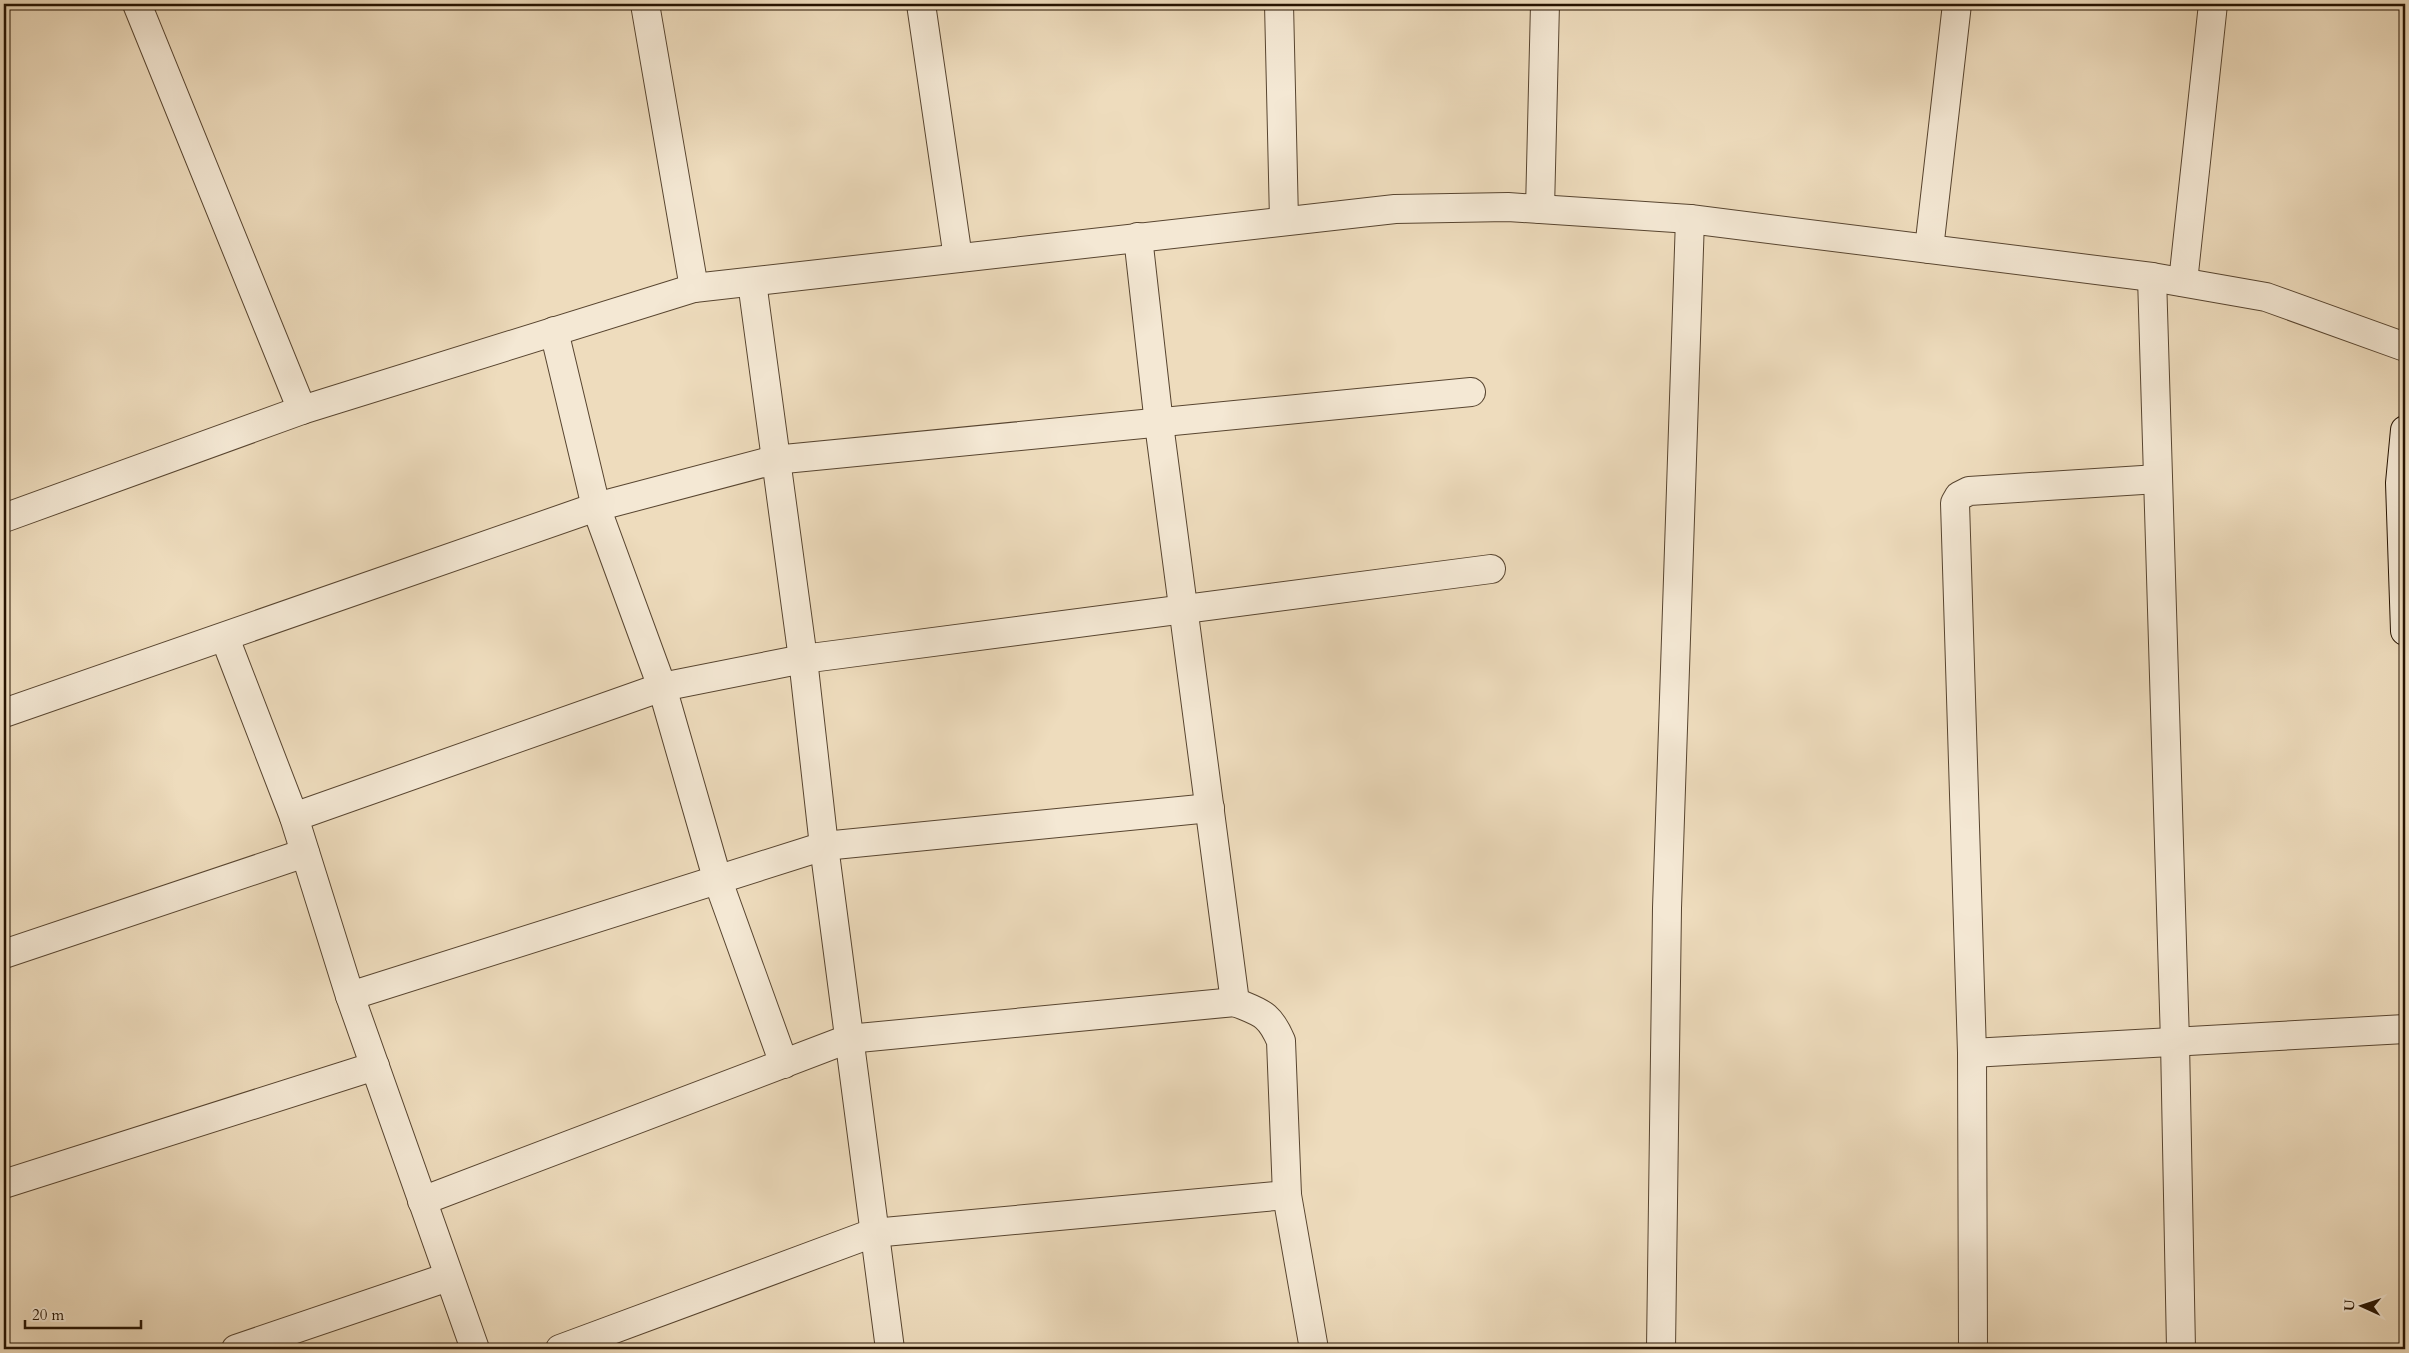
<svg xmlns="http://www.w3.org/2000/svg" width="2409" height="1353" font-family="Cardo,serif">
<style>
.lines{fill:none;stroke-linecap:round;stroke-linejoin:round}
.street-casing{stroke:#584530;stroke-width:30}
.secondary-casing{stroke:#261301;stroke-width:30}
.street{stroke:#f4e8d4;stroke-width:28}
.secondary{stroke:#f4e8d4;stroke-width:28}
</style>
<rect width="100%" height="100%" fill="#eedcbd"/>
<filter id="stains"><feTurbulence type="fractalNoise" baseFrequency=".004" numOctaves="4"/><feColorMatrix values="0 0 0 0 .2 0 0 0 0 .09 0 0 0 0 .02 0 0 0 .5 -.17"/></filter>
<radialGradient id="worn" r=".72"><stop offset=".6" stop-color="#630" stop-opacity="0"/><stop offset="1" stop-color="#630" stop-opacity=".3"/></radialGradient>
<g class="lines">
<g class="street-casing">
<g id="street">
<polyline points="137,4 302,410"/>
<polyline points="645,4 694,288"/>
<polyline points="921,4 958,258"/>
<polyline points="1279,4 1284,220"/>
<polyline points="1540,209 1545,4"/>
<path d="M1138 237 1159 424 1235 1002C1261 1013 1269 1013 1281 1041L1287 1195 1314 1349"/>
<polyline points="1929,249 1957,4"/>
<polyline points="2152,277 2175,1042 2181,1349"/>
<polyline points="752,282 803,659 824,846 890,1349"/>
<polyline points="2183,282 2213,4"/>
<polyline points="554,331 596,507 662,687 717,878 784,1064"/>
<polyline points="4,518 302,410 694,288 1395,209 1508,207 1690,219 2152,277 2266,297 2405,347"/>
<polyline points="225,638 294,817 350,996 475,1349"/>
<polyline points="4,713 596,507 774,460 1471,392"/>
<polyline points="294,817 662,687 803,659 1491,569"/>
<polyline points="4,954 305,853"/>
<polyline points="350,996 824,846 1210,808"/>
<polyline points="1972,1053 2405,1029"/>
<polyline points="4,1184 375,1066"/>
<polyline points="422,1201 848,1039 1235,1002"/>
<polyline points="236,1349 448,1277"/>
<polyline points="560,1349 873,1233 1287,1195"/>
<polyline points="1661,1349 1667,908 1690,219"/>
<polyline points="1973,1349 1972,1053 1955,503 1959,496 1969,491 2158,479"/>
</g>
</g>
<g class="secondary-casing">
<polyline id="secondary" points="2405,430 2400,483 2405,631"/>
</g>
<use href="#street" class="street"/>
<use href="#secondary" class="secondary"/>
</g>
<rect width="2409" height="1353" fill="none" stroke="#eedcbd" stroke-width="20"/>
<rect x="5" y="5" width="2399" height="1343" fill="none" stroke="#261301" stroke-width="2.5"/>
<rect x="10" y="10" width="2389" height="1333" fill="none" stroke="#261301"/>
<g transform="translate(2362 1306) rotate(273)" stroke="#f4e8d4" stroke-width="4" paint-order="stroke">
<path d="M0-4L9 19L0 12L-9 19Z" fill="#261301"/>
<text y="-8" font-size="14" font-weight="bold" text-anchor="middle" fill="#261301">U</text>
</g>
<path d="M25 1320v8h116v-8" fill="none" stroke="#261301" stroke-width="2.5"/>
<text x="32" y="1320" font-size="15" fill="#261301" stroke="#f4e8d4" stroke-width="4" paint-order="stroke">20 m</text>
<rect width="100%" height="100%" filter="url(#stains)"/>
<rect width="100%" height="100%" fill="url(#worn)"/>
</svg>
